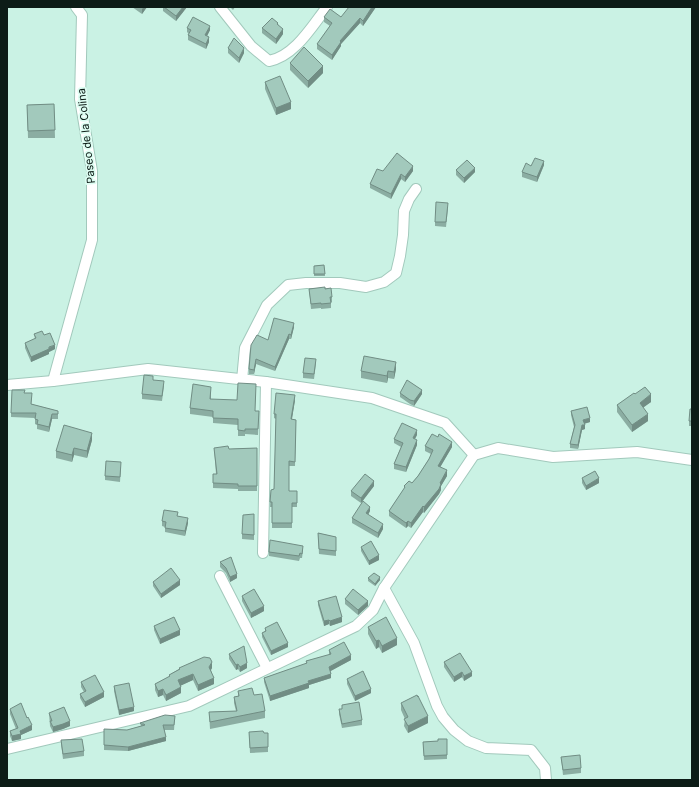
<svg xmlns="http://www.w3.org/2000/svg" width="699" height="787" font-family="Inter,sans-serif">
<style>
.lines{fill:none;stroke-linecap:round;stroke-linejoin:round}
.minor-casing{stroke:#a2c9bc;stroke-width:12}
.minor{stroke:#fff;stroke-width:10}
.wall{fill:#8bada2}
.shaded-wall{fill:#718d84}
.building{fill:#a2c9bc;stroke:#718d84}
.labels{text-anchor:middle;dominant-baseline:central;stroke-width:3.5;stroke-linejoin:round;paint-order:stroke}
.street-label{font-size:11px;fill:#0d1c17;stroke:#ddfdf2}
</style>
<rect width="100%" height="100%" fill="#caf2e4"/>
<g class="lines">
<g class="minor-casing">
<g id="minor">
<path d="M220 7 251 46 269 61C295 56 312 26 327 7"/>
<polyline points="242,380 245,348 267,305 288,285 306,283 340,283 366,287 384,282 396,273 400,256 403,235 404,211 409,199 416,189"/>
<polyline points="53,381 92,240 92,171 80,99 82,15 76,7"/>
<polyline points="7,385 53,381 148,369 266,382 372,398 445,423 474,455"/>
<polyline points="263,553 266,382"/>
<polyline points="220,576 267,668"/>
<polyline points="384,588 414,643 437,706 443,717 454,730 468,741 486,748 531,750 545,768 546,780"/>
<polyline points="7,749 189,706 356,626 373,610 384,588 474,455 498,448 553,457 637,452 692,460"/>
</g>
</g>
<use href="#minor" class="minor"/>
</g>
<g class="wall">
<polygon points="132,7 147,7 142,14"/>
<polygon points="163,7 187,7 176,21 163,11"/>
<polygon points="230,7 235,7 233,10"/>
<polygon points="376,7 363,26 360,23 341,44 341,46 332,60 317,49 317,44 330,26 324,22 324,17 341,17"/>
<polygon points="278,24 283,34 276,44 262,33 262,28"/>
<polygon points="187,28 210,30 207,36 209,42 206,49 188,40 188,35 189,34 187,32"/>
<polygon points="228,48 244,53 239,63 228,53"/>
<polygon points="290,63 323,73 308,88 290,70"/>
<polygon points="265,82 291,109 276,115 265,89"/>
<polygon points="54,104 55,138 28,138 27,105"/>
<polygon points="544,165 537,182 522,177 522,172 531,166"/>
<polygon points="456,170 475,172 464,183 456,175"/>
<polygon points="383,171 413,171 405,182 401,179 391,199 370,188 370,184"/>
<polygon points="448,208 446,227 435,226 435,222"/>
<polygon points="324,265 325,276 314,276 314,266"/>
<polygon points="309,289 325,289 332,297 332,302 331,302 331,308 321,309 321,308 311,309"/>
<polygon points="294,327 291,339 289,339 275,371 256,364 254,374 249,374 249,369 268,340"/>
<polygon points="34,334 44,335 55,349 49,352 49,354 31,362 25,348 25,343 35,339"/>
<polygon points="316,363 314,379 303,378 303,373"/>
<polygon points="396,369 394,379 388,378 387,383 361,378 361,371"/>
<polygon points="153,380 164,386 162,401 142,399 142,394"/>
<polygon points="211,392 211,399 256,411 259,411 258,435 245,434 245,436 238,436 238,425 213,423 213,417 190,414 190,408"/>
<polygon points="24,393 32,398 31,404 58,411 58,419 52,419 49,432 37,429 37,425 35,424 35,418 11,417 11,413"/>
<polygon points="400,393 422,394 414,406 410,404 400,397"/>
<polygon points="635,394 651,402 643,407 648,421 632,432 617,412 617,405"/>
<polygon points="295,400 292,419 296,420 295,466 289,466 289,491 297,491 297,507 292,507 292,528 272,528 272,507 270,507 271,490 274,489 276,419 274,418 274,414"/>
<polygon points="692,409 692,426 689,426 689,421"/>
<polygon points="571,411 590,422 584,424 585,429 582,430 578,449 570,448 570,444 574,427 571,415"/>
<polygon points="417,435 415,439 417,445 406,472 394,469 394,464 401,447 394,443 394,439"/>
<polygon points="92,440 87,458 74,455 72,462 56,458 56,451"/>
<polygon points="425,446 452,447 440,467 447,476 441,486 441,490 439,494 424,513 423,512 411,528 408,526 406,528 389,516 389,511 404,489 404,486 412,483 418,476 429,459 431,454 425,451"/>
<polygon points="214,448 229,449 257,448 257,491 238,491 238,489 213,488 213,474 216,474"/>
<polygon points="121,467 120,482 105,480 105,476"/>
<polygon points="582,478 599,483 586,490 582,483"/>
<polygon points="374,486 361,503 351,496 351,491"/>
<polygon points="370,511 368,515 383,529 378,538 352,523 352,518"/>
<polygon points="254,514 254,540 242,539 242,534"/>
<polygon points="178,516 188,523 185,536 165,532 165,527 162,526 162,521"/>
<polygon points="318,533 336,537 336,556 319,554"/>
<polygon points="361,547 379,560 369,565 361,551"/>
<polygon points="303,550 302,558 300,558 299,561 269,556 269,552"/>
<polygon points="220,562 237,578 230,582 226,573 220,567"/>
<polygon points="368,578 380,580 375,586 368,581"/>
<polygon points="153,582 180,585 161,598 153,586"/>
<polygon points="242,596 264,611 251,618 242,601"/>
<polygon points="345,599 368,606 358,615 345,604"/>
<polygon points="318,601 342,622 330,626 329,624 324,626 318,605"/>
<polygon points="154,626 180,635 160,644 154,630"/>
<polygon points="368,627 397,645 382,653 379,647 376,649 368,634"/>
<polygon points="265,628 288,647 271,655 262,637 262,633 265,631"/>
<polygon points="329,650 351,660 330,671 331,678 309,685 309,688 270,701 264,682 264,678 306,664 306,661 329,655"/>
<polygon points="229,654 247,668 240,672 238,669 236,670 229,659"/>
<polygon points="444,662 472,676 464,681 462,677 454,682 444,667"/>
<polygon points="179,668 212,668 211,670 214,684 198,691 193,680 181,685 181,693 166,701 163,695 158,697 155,690 155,684 169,677 169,675 179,669"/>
<polygon points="347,679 371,693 355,701 347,684"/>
<polygon points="81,682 104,697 85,707 80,698 80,694 84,692 81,687"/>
<polygon points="114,686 134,711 119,715 114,691"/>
<polygon points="238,691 254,695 265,711 265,718 210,729 209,712 236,711 234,703 234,697 238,696"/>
<polygon points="401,703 428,723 408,733 404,726 405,719 401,710"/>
<polygon points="342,705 362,720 362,725 342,728 339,714 339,709 342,709"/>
<polygon points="10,709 27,718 32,730 21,735 21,739 12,741 10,736 10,731 16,729 10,714"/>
<polygon points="49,713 70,726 63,729 53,732 50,726"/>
<polygon points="175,716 174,730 164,730 166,741 128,751 104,750 104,729 127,730 141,726 140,723"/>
<polygon points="249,732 264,733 268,747 268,752 250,753"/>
<polygon points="61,740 84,751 84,756 63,759 61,744"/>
<polygon points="438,741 447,755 447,759 424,760 423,742"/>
<polygon points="561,757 581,768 581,773 563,775"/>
</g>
<g class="shaded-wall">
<polygon points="144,7 147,7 142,14 142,9"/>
<polygon points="183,7 187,7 176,21 176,16"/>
<polygon points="372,7 376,7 363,26 363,21"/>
<polygon points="360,18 360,23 341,44 341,46 332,60 332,55 340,41"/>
<polygon points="210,26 210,30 205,40 205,35"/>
<polygon points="283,29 283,34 276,44 276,39"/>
<polygon points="209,37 209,42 206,49 206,44"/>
<polygon points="244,48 244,53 239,63 239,58"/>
<polygon points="323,66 323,73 308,88 308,81"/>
<polygon points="291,102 291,109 276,115 276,108"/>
<polygon points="544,161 544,165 537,182 537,177"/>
<polygon points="413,166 413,171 405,182 405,177"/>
<polygon points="475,168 475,172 464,183 464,178"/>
<polygon points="401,174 401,179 391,199 391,194"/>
<polygon points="294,323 294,327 291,339 291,335"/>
<polygon points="289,334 289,339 275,371 275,367"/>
<polygon points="55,345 55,349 49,352 49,354 31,362 31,357"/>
<polygon points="256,359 256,364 254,374 254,370"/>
<polygon points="396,362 396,369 394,379 394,372"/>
<polygon points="388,371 388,378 387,383 387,376"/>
<polygon points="422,390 422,394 414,406 414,401"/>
<polygon points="651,394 651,402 640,410 640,403"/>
<polygon points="295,395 295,400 291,424 291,419"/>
<polygon points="52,414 52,419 49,432 49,427"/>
<polygon points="648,414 648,421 632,432 632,425"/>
<polygon points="590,418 590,422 583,424 583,420"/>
<polygon points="582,425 585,425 585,429 582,430 578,449 578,445"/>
<polygon points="417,430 417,435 413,442 413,438"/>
<polygon points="92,433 92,440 87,458 87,451"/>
<polygon points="417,440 417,445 406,472 406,467"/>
<polygon points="452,442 452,447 438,471 438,466"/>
<polygon points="74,448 74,455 72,462 72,455"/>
<polygon points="447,470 447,476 441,486 441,490 439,494 424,513 424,507 440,483"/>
<polygon points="599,478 599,483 586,490 586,486"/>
<polygon points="374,481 374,486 361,503 361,498"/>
<polygon points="423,506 423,512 411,528 411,523"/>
<polygon points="370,507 370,511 366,518 366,513"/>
<polygon points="188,518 188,523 185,536 185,531"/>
<polygon points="408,521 408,526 406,528 406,523"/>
<polygon points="383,524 383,529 378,538 378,533"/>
<polygon points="379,555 379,560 369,565 369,561"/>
<polygon points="237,574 237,578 230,582 230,577"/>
<polygon points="380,577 380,580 375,586 375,584"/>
<polygon points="180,580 180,585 161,598 161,594"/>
<polygon points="368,601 368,606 358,615 358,610"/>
<polygon points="264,606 264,611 251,618 251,613"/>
<polygon points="342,617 342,622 330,626 330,621"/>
<polygon points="329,620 329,624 324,626 324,621"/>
<polygon points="180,630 180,635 160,644 160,639"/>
<polygon points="397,638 397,645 382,653 382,646"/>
<polygon points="379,640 379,647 376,649 376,641"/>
<polygon points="288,643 288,647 271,655 271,651"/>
<polygon points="351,655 351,660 329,672 329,667"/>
<polygon points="212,662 212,668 209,673 209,667"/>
<polygon points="247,663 247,668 240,672 240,667"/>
<polygon points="238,664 238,669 236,670 236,665"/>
<polygon points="462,672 462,677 454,682 454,677"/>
<polygon points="472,672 472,676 464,681 464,676"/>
<polygon points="193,674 193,680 178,687 178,680"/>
<polygon points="331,674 331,678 309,685 309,688 270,701 270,696 308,681"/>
<polygon points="214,678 214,684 198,691 198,685"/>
<polygon points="181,687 181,693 166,701 166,695"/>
<polygon points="163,689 163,695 158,697 158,691"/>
<polygon points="371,689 371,693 355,701 355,696"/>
<polygon points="104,692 104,697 85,707 85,702"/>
<polygon points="134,707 134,711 119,715 119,710"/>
<polygon points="428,716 428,723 408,733 408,726"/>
<polygon points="70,721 70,726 63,729 53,732 53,727"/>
<polygon points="32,725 32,730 21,735 21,739 12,741 12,736 20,731"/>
<polygon points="166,737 166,741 128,751 128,747"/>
</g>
<g class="building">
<polygon points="164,7 183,7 176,16"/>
<polygon points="349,7 372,7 363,21 360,18 340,41 341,42 332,55 317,44 332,23 324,17 330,9 341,17"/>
<polygon points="193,17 210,26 205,35 209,37 206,44 188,35 191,30 187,28"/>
<polygon points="272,18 278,23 277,24 283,29 276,39 262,28"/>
<polygon points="234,38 244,48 239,58 228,48"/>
<polygon points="304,47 323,66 308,81 290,63"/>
<polygon points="280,76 291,102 276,108 265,82"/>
<polygon points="54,104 55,130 28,131 27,105"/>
<polygon points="397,153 413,166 405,177 401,174 391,194 370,184 377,169 383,171"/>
<polygon points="535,158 544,161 537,177 522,172 526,163 531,166"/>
<polygon points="467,160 475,168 464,178 456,170"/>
<polygon points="436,202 448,203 446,222 435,222"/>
<polygon points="324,265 325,274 314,274 314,266"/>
<polygon points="325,287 325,289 331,288 332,297 330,297 331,303 321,304 321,303 311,304 309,289"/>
<polygon points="274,318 294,323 291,335 289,334 275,367 256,359 254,370 249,369 251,345 257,335 268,340"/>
<polygon points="42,331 44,335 50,333 55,345 49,347 49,349 31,357 25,343 36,338 34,334"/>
<polygon points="364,356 396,362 394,372 388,371 387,376 361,371"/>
<polygon points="305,358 316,359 314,374 303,373"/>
<polygon points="144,375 153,376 153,380 164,381 162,396 142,394"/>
<polygon points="407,380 422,390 414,401 410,400 400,393"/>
<polygon points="238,383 256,384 255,411 259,411 258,429 245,429 245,431 238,430 238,419 213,418 213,411 190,408 193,384 211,387 210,399 237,400"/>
<polygon points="645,387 651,394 640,403 648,414 632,425 617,405 634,393 635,394"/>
<polygon points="12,390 25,390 24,393 32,393 31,404 58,411 58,414 52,414 49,427 37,424 38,420 35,419 36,413 11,413"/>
<polygon points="276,393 295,395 291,419 296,420 295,462 289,461 289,491 297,491 297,503 292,503 292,523 272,523 272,502 270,502 271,490 274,489 276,414 274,414"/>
<polygon points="587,407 590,418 583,420 585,425 582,425 578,445 570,444 575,425 571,411"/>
<polygon points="690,409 692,409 692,421 689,421"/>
<polygon points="402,423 417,430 413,438 417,440 406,467 394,464 403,443 394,439"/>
<polygon points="64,425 92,433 87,451 74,448 72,455 56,451"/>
<polygon points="432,434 438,437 439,434 452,442 438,466 447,470 440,483 441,484 439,489 424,507 423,506 411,523 408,521 406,523 389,511 405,487 404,486 409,481 412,483 418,476 429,459 433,450 425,446"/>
<polygon points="228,446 229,449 257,448 257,486 238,486 238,484 213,483 213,474 217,474 214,448"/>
<polygon points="106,461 121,462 120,477 105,476"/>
<polygon points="595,471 599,478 586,486 582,478"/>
<polygon points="365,474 374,481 361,498 351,491"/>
<polygon points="363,501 370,507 366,513 383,524 378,533 352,518"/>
<polygon points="164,510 178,512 177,516 188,518 185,531 165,528 166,522 162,521"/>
<polygon points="254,514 254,535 242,534 243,515"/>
<polygon points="318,533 336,537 336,551 319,549"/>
<polygon points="270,540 303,546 302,554 300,553 299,556 269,552"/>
<polygon points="371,541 379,555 369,561 361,547"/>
<polygon points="231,557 237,574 230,577 226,568 220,562"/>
<polygon points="171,568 180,580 161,594 153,582"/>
<polygon points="374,573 380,577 375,584 368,578"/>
<polygon points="254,589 264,606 251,613 242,596"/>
<polygon points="353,589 368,601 358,610 345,599"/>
<polygon points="336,596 342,617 330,621 329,620 324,621 318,601"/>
<polygon points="174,617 180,630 160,639 154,626"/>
<polygon points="386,617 397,638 382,646 379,640 376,641 368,627"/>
<polygon points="277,622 288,643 271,651 262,633 266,631 265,628"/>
<polygon points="344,642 351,655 329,667 331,674 308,681 309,683 270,696 264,678 307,663 306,661 331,654 329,650"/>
<polygon points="244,646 247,663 240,667 238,664 236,665 229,654"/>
<polygon points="460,653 472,672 464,676 462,672 454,677 444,662"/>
<polygon points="204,657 210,658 212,662 209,667 214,678 198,685 193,674 178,680 181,687 166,695 163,689 158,691 155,684 170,676 169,675 180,669 179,668"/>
<polygon points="363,671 371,689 355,696 347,679"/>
<polygon points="95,675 104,692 85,702 80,694 86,691 81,682"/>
<polygon points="129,683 134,707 119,710 114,686"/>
<polygon points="252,688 254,695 262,694 265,711 210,722 209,712 237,711 234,697 239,696 238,691"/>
<polygon points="417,695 418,697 418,696 428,716 408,726 404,719 408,717 401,703"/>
<polygon points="359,702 362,720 342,724 339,709 342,709 342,705"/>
<polygon points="21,703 27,718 28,717 32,725 20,731 21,734 12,736 10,731 18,728 10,709"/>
<polygon points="64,707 70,721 63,724 53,727 50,721 52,721 49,713"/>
<polygon points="165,715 175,716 174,725 163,725 166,737 128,747 104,745 104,729 127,730 145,725 144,724 141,724 140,723"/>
<polygon points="263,731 264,733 268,733 268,747 250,748 249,732"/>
<polygon points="82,739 84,751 63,754 61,740"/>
<polygon points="438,739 447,739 447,755 424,756 423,742 438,741"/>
<polygon points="580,755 581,768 563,770 561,757"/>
</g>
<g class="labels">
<g class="street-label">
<text transform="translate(86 136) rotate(-96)">Paseo de la Colina</text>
</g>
</g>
<rect width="699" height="787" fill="none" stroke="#0d1c17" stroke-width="16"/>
</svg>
